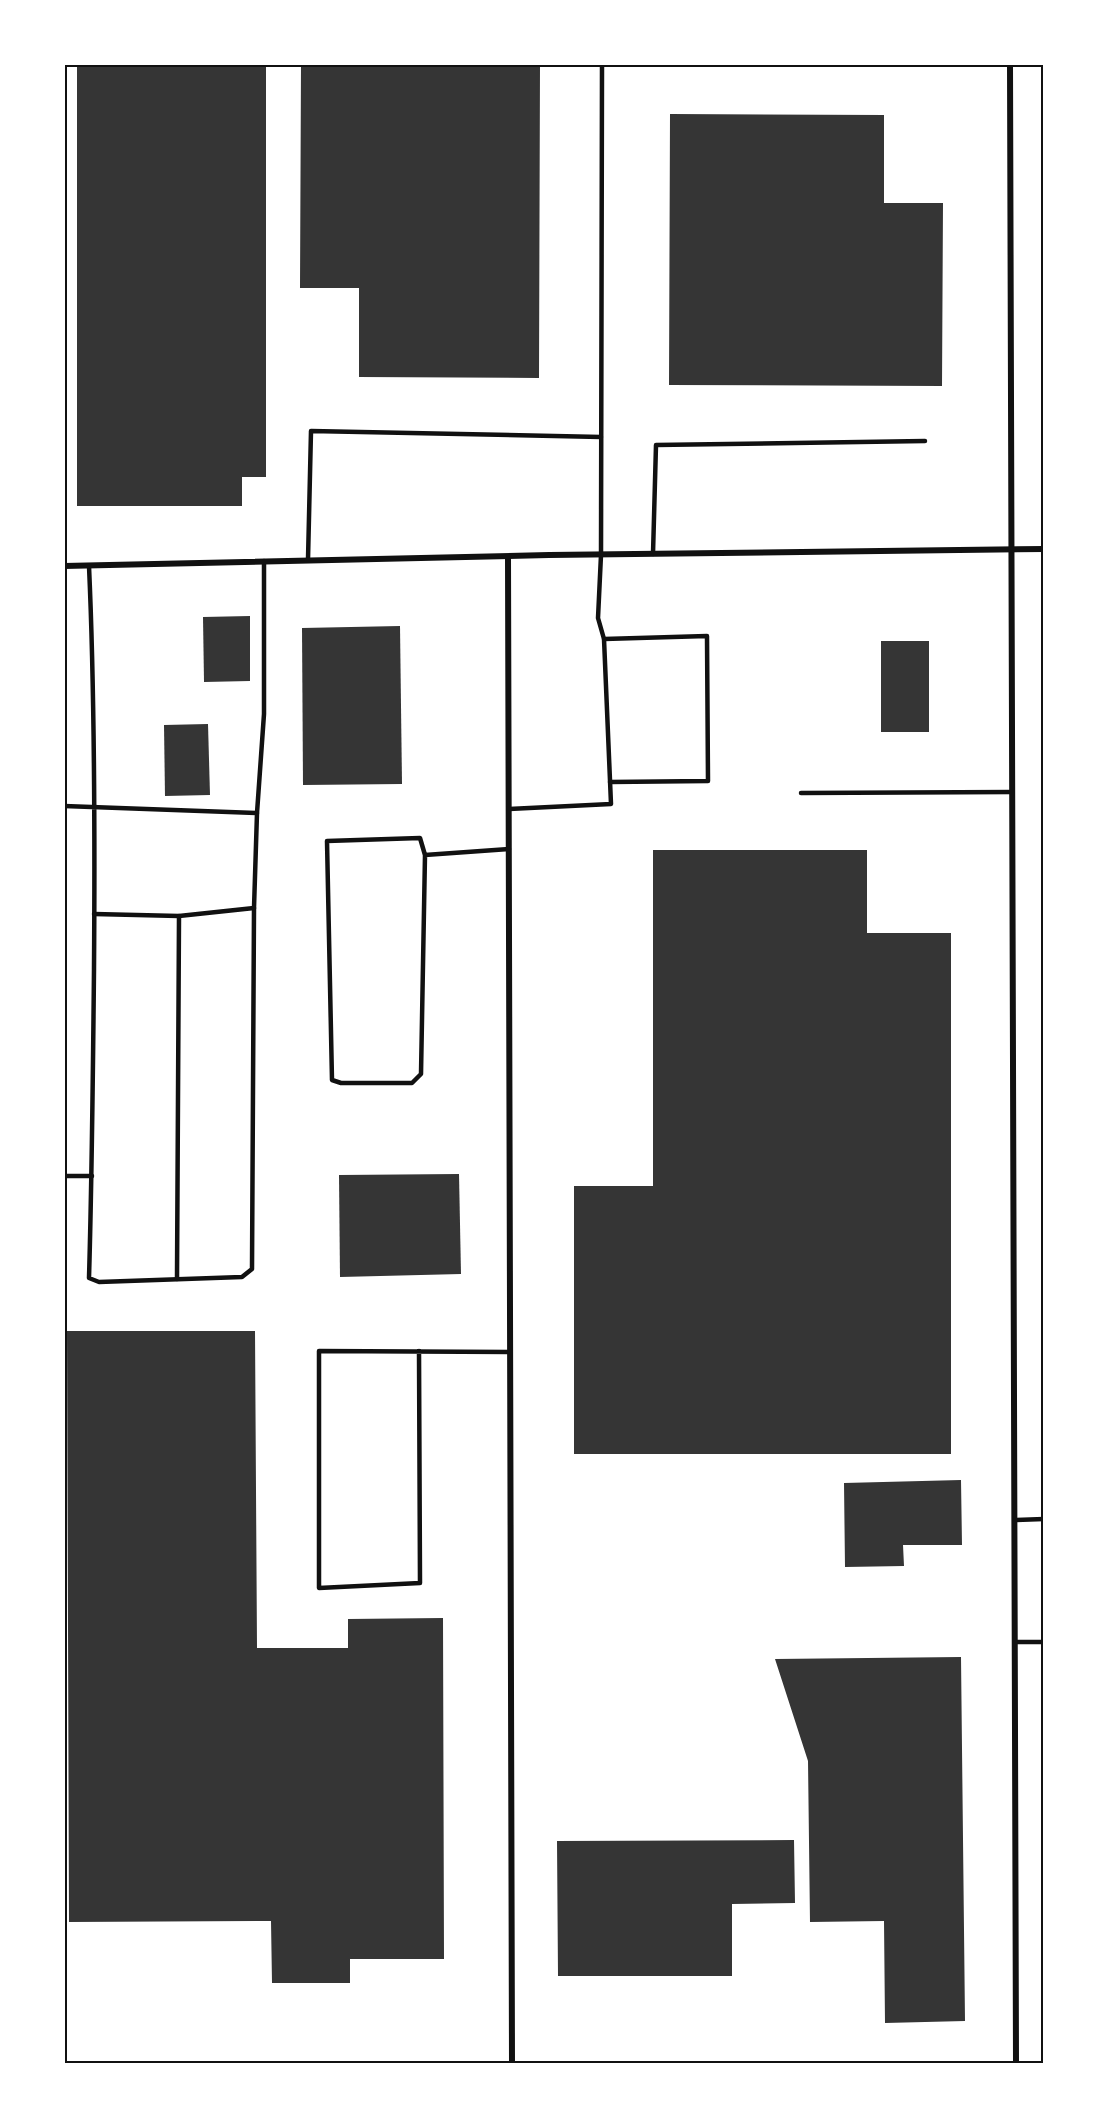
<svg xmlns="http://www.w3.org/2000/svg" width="1108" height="2128" font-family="'Libre Baskerville',serif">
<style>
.building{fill:#353535}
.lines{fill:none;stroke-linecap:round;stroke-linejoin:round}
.service{stroke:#111;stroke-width:4.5}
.minor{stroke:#111;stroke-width:6}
.neatline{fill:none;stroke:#111;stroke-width:2}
</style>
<rect width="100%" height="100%" fill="#fff"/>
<g class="building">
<polygon points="77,64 266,64 266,477 242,477 242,506 77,506"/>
<polygon points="301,64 540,64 539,378 359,377 359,288 300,288"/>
<polygon points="670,114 884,115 884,203 943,203 942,386 669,385"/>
<polygon points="250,616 250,681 204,682 203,617"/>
<polygon points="400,626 402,784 303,785 302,628"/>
<rect x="881" y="641" width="48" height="91"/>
<polygon points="208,724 210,795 165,796 164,725"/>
<polygon points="653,850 867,850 867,933 951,933 951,1454 574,1454 574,1186 653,1186"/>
<polygon points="459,1174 461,1274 340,1277 339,1175"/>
<polygon points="67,1331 255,1331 257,1648 348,1648 348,1619 443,1618 444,1959 350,1959 350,1983 272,1983 271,1921 69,1922"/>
<polygon points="961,1480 962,1545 903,1545 904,1566 845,1567 844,1483"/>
<polygon points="961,1657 965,2021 885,2023 884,1921 810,1922 808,1761 775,1659"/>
<polygon points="794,1840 795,1903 732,1904 732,1976 558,1976 557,1841"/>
</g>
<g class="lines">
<g class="service">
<polyline points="653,554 656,445 925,441"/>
<polyline points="308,560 311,431 601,437"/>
<polyline points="604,639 707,636 708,781 610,782"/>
<polyline points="801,793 1012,792"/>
<path d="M64 806 257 813 254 908 252 1269 242 1277 99 1282 89 1278C92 1175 93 1072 94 969 95 835 95 700 89 566"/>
<polyline points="509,809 611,804 604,639 598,618 601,555 602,64"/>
<polyline points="257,813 264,714 264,561"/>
<polyline points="425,855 421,1074 412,1083 341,1083 332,1080 327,841 420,838 425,855 509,849"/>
<polyline points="94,914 179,916 254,908"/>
<polyline points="64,1176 92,1176"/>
<polyline points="177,1279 179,916"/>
<polyline points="419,1351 420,1583 319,1588 319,1351 510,1352"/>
<polyline points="1015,1520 1044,1519"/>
<polyline points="1015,1642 1044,1642"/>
</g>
<g class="minor">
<polyline points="1010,64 1016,2064"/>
<polyline points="508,557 512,2064"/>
<polyline points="64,566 549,555 1044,549"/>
</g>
</g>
<rect width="1108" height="2128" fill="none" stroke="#ffffff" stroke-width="132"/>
<rect x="66" y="66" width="976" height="1996" class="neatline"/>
</svg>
